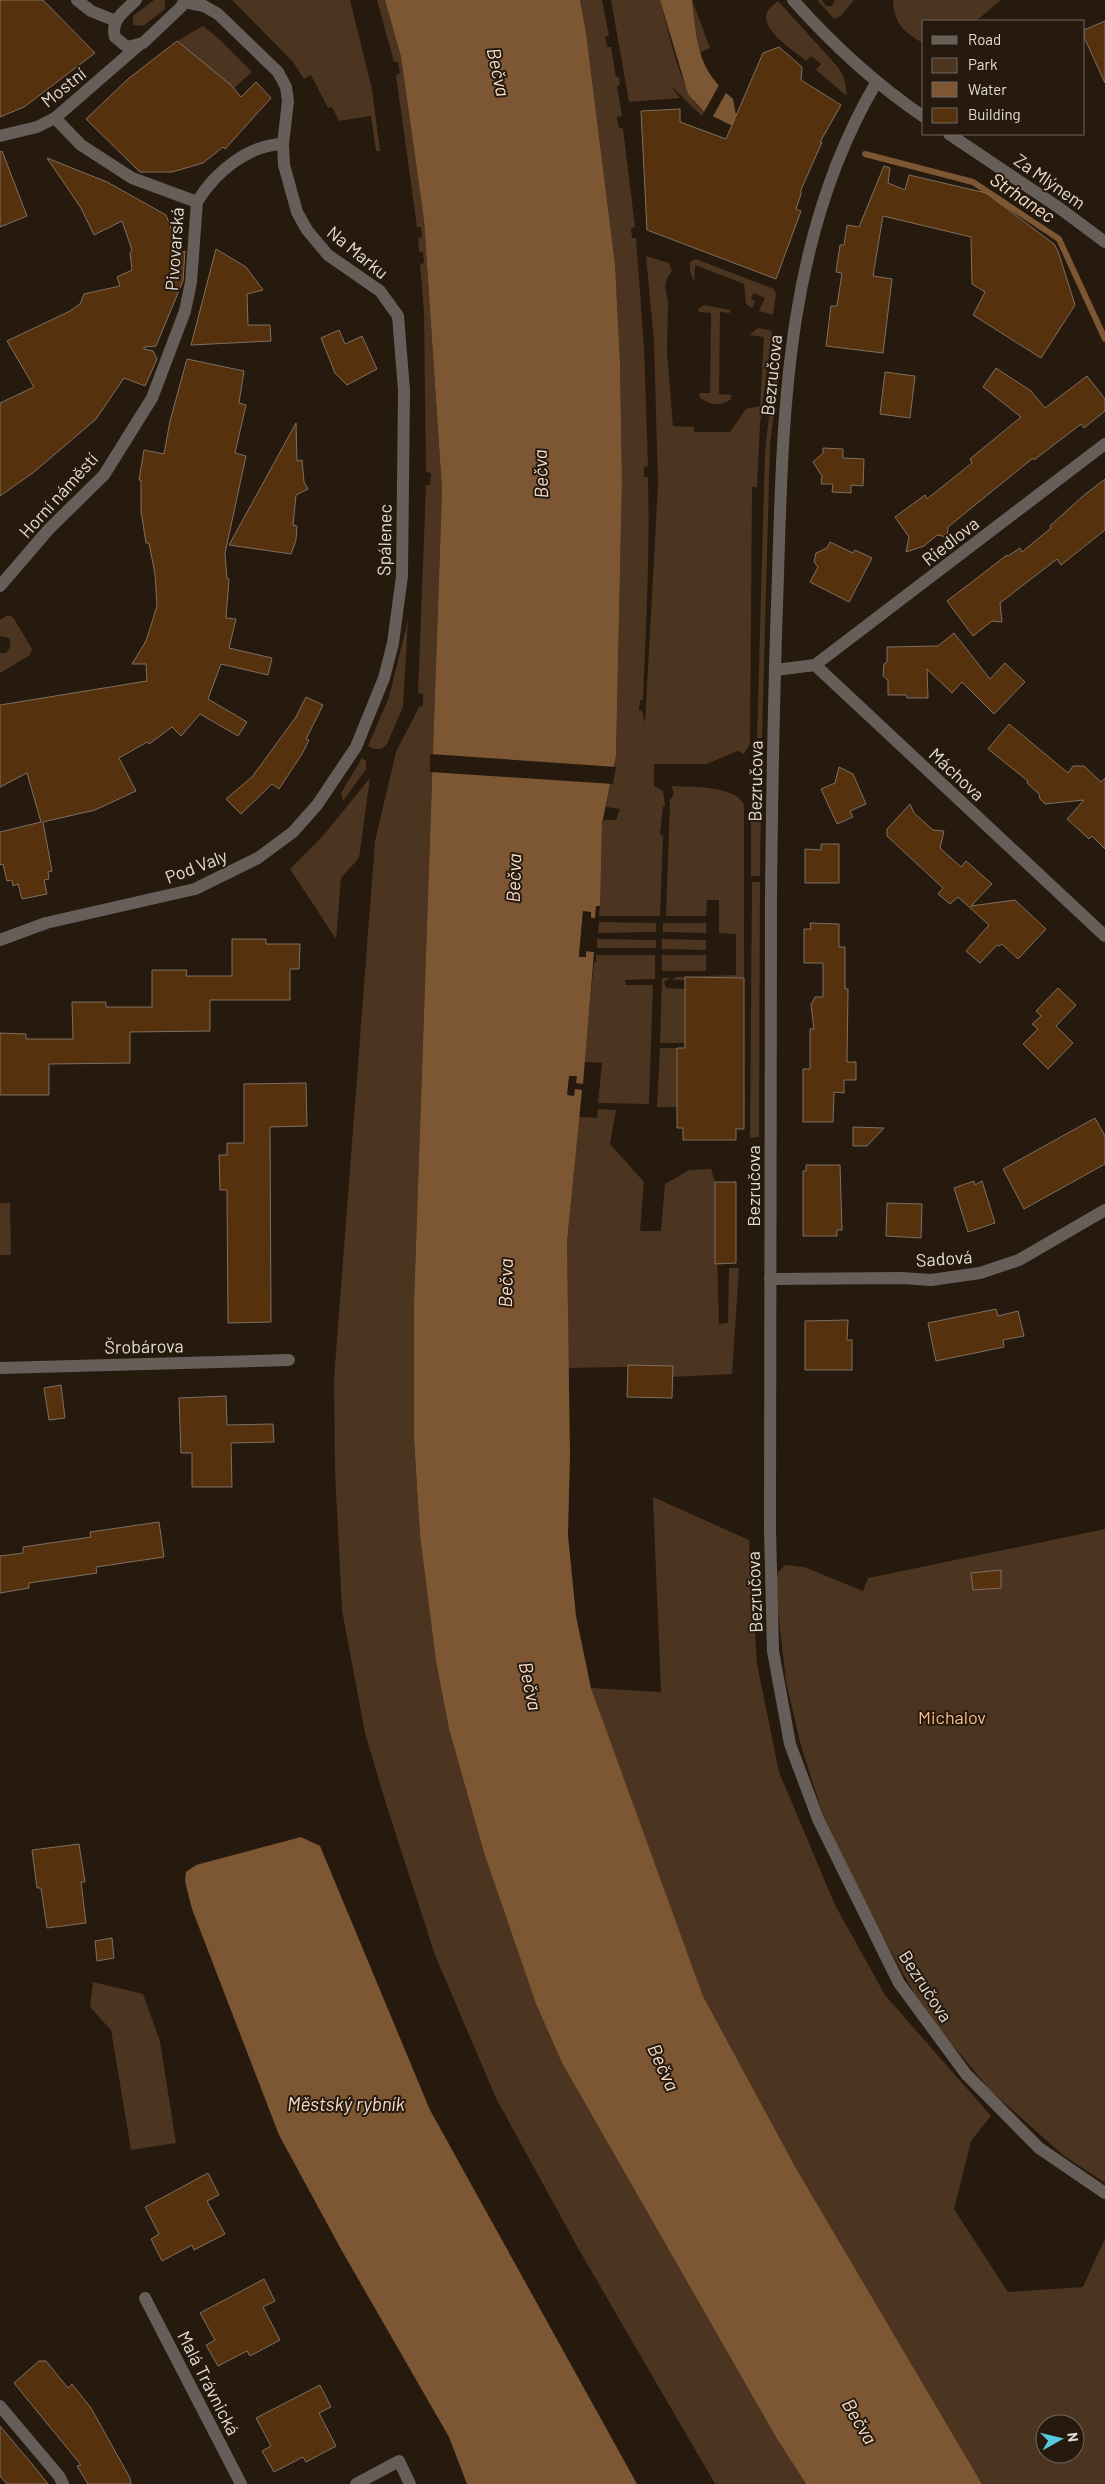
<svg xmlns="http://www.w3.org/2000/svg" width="1105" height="2484" font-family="Barlow,sans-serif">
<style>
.green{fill:#4b3420;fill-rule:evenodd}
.water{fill:#7d5734}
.pier{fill:#26190e}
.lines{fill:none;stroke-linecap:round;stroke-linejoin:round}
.stream{stroke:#7d5734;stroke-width:6}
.building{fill:#55320d;stroke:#7f6f61}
.minor{stroke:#665f59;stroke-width:12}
.labels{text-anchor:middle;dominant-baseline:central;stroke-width:4;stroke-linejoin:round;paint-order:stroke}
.street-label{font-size:18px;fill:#e5dcd4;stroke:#26190e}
.park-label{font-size:18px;fill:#fbbd86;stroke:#26190e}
.water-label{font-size:19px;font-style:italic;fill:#f8dec9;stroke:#26190e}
</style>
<rect width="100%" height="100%" fill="#26190e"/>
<g class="green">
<polygon points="154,0 165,0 165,9 143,26 133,25 133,16"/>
<polygon points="232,0 350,0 372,89 380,151 376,151 371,116 339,121 332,107 328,108 311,75 304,79 293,62"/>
<polygon points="377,0 385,0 401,57 424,220 442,490 414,1302 414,1439 420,1536 436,1661 449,1729 484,1853 536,2004 562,2063 777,2439 806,2484 715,2484 578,2248 496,2098 435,1955 387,1807 365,1733 342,1610 335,1472 334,1379 375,841 396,752 419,707 423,706 423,694 418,693 426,485 430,485 431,473 426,472 424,313 420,264 424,263 423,252 419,252 418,238 422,237 421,227 417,227 396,75 400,73 398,62 394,62"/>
<path d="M580 0H602L609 36 605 37 607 47H611L616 77H619L620 85 617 86 622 116 617 117 619 128H623L635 227 631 228 632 238H636L644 347 648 466 644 467V477H648C650 551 646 626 643 700H640L639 710 642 711 645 723 658 485 654 342 646 256 669 263 672 271 667 278 665 286 668 302 667 353 673 426 694 427V432H730L746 409 760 406 764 337 749 335 758 328 772 331 760 424 757 487H752L750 744 744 754 737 751 707 764H654V786L663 791 665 805 663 807 660 834 663 836 660 916H599L602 824 604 820H616L620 809 606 807 616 756 622 481 620 361 615 264 586 32Z"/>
<path d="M611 0H660C669 30 680 94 704 112L702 116 671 86 680 98 629 102Z"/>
<polygon points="692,0 710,48 699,53"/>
<polygon points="817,0 822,0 826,6 832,6 835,0 854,0 841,16 834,19"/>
<path d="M893 0H1001L976 21H924V43C905 35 893 21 893 0Z"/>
<path d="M778 1 837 66 844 77 847 96 816 70 821 64 811 56 806 61C795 51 766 34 766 17 766 9 774 5 778 1Z"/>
<polygon points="203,26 219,39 252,72 233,89 177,41"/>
<polygon points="696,259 774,289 776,294 773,315 759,311 765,298 753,293 751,299 755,301 752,308 746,304 744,284 695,265 694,282 690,271 690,262"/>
<path d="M704 305 730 310V313L720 312 719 394 732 395 730 400C720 407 707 405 699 396L700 393H710L711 313 699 312 698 309Z"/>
<polygon points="778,334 783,342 770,445 762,738 757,738 765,452"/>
<polygon points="8,615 13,617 32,649 30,655 0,673 0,653 6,653 11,646 9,638 0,636 0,620"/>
<path d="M408 620 403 707 387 744C381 751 375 750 368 746L389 697Z"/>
<polygon points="362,758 366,761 366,769 343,801 341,793"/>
<polygon points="370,778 359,858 341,878 336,939 290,869 322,837"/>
<path d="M671 786C690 787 736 785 744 805V978L686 977 685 980H672L676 977 736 975V934L719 933V900H707L706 916H666L670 800 674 793Z"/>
<polygon points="756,798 761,799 760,876 751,876 751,803"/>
<polygon points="752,882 760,882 759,1137 750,1138"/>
<polygon points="599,922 656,923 656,932 598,933"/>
<polygon points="663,923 706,923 706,933 663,932"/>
<polygon points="597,939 656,940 656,948 597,948"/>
<polygon points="662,939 706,940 706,950 662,949"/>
<polygon points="596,955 655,955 655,979 625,980 626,985 653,985 649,1104 598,1103 602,1063 584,1062 594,962 596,962"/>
<rect x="662" y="955" width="44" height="16"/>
<polygon points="662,978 670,978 664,982 666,988 685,989 685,1043 660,1043"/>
<polygon points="660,1048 677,1048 677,1107 657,1107"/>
<polygon points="598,1109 616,1110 610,1144 644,1182 640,1231 661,1231 665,1184 689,1170 711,1169 715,1182 719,1324 728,1323 729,1268 739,1268 732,1374 672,1377 672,1366 568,1368 567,1242 579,1117 597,1118"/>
<polygon points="0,1203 10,1203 11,1255 0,1255"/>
<path d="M653 1497 749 1540 757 1664 779 1772 835 1905 885 1995 991 2116 971 2141 954 2209 1008 2292 1083 2287 1105 2238V2484H982L797 2170 703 1996 591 1688 661 1692ZM1045 2424H1075V2454H1045Z"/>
<polygon points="1105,1529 1105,2183 1063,2155 990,2090 924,2011 875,1923 823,1815 801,1746 786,1682 775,1583 778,1572 785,1565 804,1567 863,1591 868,1578"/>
<polygon points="93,1982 143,1994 160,2041 176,2143 131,2150 111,2030 90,2007"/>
</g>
<g class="water">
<polygon points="385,0 580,0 586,32 615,264 620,361 622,481 616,756 602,824 600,906 596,906 596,918 590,918 591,912 583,912 579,956 586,957 586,951 594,952 583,1084 576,1083 577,1076 569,1076 567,1095 574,1096 575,1089 582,1090 567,1242 570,1455 568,1535 576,1616 591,1688 703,1996 797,2170 982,2484 806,2484 777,2439 562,2063 536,2004 484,1853 449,1729 436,1661 420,1536 414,1439 414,1302 442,490 424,220 401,57"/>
<path d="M660 0H692C698 45 696 68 733 99L736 115 757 126 762 140 704 112 688 94Z"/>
<polygon points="301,1837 320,1846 430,2110 637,2484 467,2484 449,2437 342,2251 279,2135 192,1909 185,1881 186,1872 196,1865"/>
</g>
<g class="pier">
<polygon points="719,85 727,91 712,118 703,114"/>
<polygon points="430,754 616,767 613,784 430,772"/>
<polygon points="596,906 600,906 597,920 589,920 588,914 585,914 582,954 585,949 595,950 596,962 594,962 594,952 586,951 586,957 579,957 583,911 591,912 591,918 595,918"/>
</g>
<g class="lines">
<polyline class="stream" points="865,154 973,182 1059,239 1105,339"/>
</g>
<g class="building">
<polygon points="0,0 43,0 95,53 24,107 0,117"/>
<polygon points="1105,21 1105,83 1084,37 1084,30"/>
<polygon points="177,41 231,85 241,97 256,82 271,98 225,149 223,147 203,163 172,172 140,172 86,119 128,79"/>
<polygon points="779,47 802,67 801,80 841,105 820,142 822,142 801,190 801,194 796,209 801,211 776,279 647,230 641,111 680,109 680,122 726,139 763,53"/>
<polygon points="2,151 27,216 0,227 0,152"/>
<polygon points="47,158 107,182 166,215 181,253 185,251 183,281 156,346 144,347 144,349 153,351 157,359 145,386 124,378 96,419 34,472 0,496 0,403 34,387 7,341 70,311 80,304 84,294 120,286 117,277 132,270 130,253 132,250 122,221 94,235 81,208"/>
<polygon points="884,166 890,168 888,183 905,190 909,175 986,193 1054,244 1058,251 1075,305 1041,358 973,315 985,292 972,284 971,237 883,216 873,276 892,279 883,353 826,346 831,306 837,306 842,273 836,272 840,245 844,245 847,225 859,227"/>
<polygon points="216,249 246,267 263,290 247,294 248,325 270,325 271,341 191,345"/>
<polygon points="339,330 345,344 362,336 377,369 347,385 335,373 321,338"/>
<polygon points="187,359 244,371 239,403 246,405 235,453 246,456 225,553 227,579 229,579 226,618 236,619 229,648 272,658 268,675 221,664 208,699 247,722 238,736 200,714 181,736 172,727 149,744 147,742 119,758 136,791 95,810 43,822 52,871 48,872 49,879 44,880 47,894 22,899 18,884 13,886 12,880 7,881 3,864 0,865 0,832 41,822 27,773 0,787 0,705 147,681 146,664 132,664 146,641 157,606 155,574 149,543 146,543 141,511 141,480 139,480 144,450 164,454 170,421"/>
<polygon points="996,368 1031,391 1045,408 1087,376 1105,399 1105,411 1084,428 1081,424 1034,460 1033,458 948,527 947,537 937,535 924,546 906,552 909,537 895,517 925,495 927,499 972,463 970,459 1021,417 983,387"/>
<polygon points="885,372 915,376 910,418 880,414"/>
<polygon points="296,423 297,461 302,460 304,482 308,489 296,495 293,525 297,526 296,540 291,554 229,545"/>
<polygon points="823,448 843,449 843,458 864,459 863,486 851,485 851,493 832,492 833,484 821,484 822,476 813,462 823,453"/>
<polygon points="1105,479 1105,530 1061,565 1057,559 1000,603 1002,622 992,621 973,636 947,601 1007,555 1008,556 1020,548 1022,552 1051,528 1050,526 1083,496"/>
<polygon points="830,542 853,553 855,550 872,558 849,602 810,582 818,567 814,562 816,553 827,548"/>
<polygon points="954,633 990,679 1005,663 1025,682 994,714 962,682 952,693 927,669 928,698 907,698 906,695 888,695 888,680 883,676 884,664 887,662 887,647 938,646"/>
<polygon points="306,697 323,705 306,739 309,740 302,754 279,789 272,784 241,814 226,799 252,777 296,717"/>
<polygon points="1009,724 1068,773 1073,766 1084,766 1101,782 1105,778 1105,849 1092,836 1089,839 1067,819 1084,800 1045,804 1040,799 1039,794 1027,783 1028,781 988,749"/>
<polygon points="839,767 853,774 866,804 850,811 853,817 837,824 821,789 835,783"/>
<polygon points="910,804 914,813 933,830 944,831 940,848 961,867 966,861 992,884 971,906 1015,900 1046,929 1018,959 1002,944 999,946 997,945 980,963 966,951 989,925 958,897 950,904 938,894 943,888 887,836 887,829"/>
<polygon points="821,844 839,844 839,883 805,883 805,849 821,850"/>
<polygon points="810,923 839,924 839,947 845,947 845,989 848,989 847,1062 856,1062 856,1080 844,1080 844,1093 834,1092 833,1122 803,1122 803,1069 810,1069 810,1029 814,1029 811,1005 815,997 823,997 823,963 804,963 804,929 811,929"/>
<polygon points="232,939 266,939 266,944 300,944 299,969 290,969 290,1000 210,1000 210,1031 130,1032 130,1063 49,1064 49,1095 0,1095 0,1033 26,1034 26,1039 73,1039 72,1002 106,1002 106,1007 152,1007 152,970 187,970 186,976 232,976"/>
<polygon points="685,977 744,978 744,1129 736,1129 736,1140 683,1140 683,1128 677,1128 677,1048 685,1048"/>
<polygon points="1058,988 1076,1005 1056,1026 1073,1043 1048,1069 1023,1044 1038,1029 1032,1024 1041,1016 1036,1011"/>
<polygon points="306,1083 307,1126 270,1127 271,1322 228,1323 227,1190 220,1190 219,1155 227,1155 227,1143 244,1143 244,1084"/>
<polygon points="1095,1118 1105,1136 1105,1164 1024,1209 1003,1169"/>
<polygon points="853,1127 884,1128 867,1146 853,1146"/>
<polygon points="806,1165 840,1165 842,1230 837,1230 837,1236 803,1236 803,1171 806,1171"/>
<polygon points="974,1181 975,1185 982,1181 995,1223 968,1232 954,1188"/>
<polygon points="715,1182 736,1182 736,1263 715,1264"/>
<polygon points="887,1203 922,1204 921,1238 886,1236"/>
<polygon points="996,1309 998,1316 1018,1311 1024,1336 1003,1340 1004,1347 936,1361 928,1323"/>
<polygon points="848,1320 847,1340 852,1340 852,1370 805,1370 805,1321"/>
<polygon points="628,1365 673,1366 672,1398 627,1397"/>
<polygon points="61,1385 65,1418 49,1420 44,1388"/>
<polygon points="226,1396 227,1425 273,1424 274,1442 231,1443 232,1487 192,1487 192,1453 181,1453 179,1398"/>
<polygon points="159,1522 164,1557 96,1567 97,1573 29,1583 29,1588 0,1593 0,1556 23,1553 23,1547 91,1537 90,1532"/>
<polygon points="1001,1570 1001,1588 973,1590 971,1573"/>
<polygon points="79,1844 85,1882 81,1882 86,1923 47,1928 41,1888 37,1888 32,1850"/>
<polygon points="112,1938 114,1958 97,1961 95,1941"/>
<polygon points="208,2173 219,2195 207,2201 225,2234 194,2250 192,2245 162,2261 151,2239 159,2234 145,2207"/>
<polygon points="264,2279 275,2301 263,2307 280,2340 250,2356 247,2351 218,2366 206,2345 215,2340 200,2313"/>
<polygon points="39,2361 46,2361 68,2388 72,2384 91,2408 130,2478 131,2484 88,2484 77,2466 81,2465 14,2383"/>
<polygon points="320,2385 331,2407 319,2413 336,2446 306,2462 303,2457 274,2472 262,2451 271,2446 256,2418"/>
<polygon points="0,2426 32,2464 48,2484 7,2484 0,2476"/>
</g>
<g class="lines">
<g class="minor">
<polyline points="77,0 91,11 116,21"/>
<path d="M136 0C125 11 110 20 115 37L127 47 143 43 181 7 185 0"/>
<path d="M793 0C833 45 874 83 924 117"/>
<path d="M876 83C787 234 783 404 778 575 774 683 772 790 771 898 771 1109 770 1320 770 1531L773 1651 790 1744 818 1819 899 1983 966 2074 1039 2148 1105 2193"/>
<polyline points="55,118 81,145 132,178 197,202"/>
<polyline points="949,134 1058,207 1105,242"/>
<polyline points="0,136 37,127 55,118 138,46"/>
<path d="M0 586 49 529 104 475 152 398 185 311 191 282 197 202C215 172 248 145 283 144"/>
<polyline points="815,665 1105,444"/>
<polyline points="775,670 815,665 1105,936"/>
<polyline points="0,940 46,923 195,889 258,858 293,832 317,805 356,747 384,678 393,643 402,576 404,390 398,316 380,291 328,255 307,230 297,212 284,165 283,144 288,101 286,87 278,72 218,14 204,6 184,2"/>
<polyline points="770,1279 902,1278 931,1280 980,1273 1019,1260 1105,1210"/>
<polyline points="0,1368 289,1360"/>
<polyline points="145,2298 241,2484"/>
<polyline points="0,2406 59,2476 63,2484"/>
<polyline points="356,2484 399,2461 410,2484"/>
</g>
</g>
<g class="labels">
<g class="street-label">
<text transform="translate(63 87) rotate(-39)">Mostní</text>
<text transform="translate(1050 181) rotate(35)">Za Mlýnem</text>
<text transform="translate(174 249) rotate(-86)">Pivovarská</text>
<text transform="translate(358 252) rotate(39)">Na Marku</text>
<text transform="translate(771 375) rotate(-84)">Bezručova</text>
<text transform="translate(58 495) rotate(-48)">Horní náměstí</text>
<text transform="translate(384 540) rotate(-89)">Spálenec</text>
<text transform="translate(950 541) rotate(-38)">Riedlova</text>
<text transform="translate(957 774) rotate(43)">Máchova</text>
<text transform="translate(755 781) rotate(-89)">Bezručova</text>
<text transform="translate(196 866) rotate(-21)">Pod Valy</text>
<text transform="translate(753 1186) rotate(-90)">Bezručova</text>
<text transform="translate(944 1258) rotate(-4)">Sadová</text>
<text transform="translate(144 1346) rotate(-1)">Šrobárova</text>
<text transform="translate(754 1592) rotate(-92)">Bezručova</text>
<text transform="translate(926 1986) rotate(57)">Bezručova</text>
<text transform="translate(209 2383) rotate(63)">Malá Trávnická</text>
</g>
<g class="park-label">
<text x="952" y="1717">Michalov</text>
</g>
<g class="water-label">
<text transform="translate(499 72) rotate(78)">Bečva</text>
<text transform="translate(1023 197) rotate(34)">Strhanec</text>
<text transform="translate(540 474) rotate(-92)">Bečva</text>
<text transform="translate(513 878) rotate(-88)">Bečva</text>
<text transform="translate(505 1283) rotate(-89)">Bečva</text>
<text transform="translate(531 1686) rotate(78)">Bečva</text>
<text transform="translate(664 2067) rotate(65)">Bečva</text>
<text x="346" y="2103">Městský rybník</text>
<text transform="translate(860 2421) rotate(59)">Bečva</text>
</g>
</g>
<rect x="922" y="20" width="162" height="115" fill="#26190e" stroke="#72675d"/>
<rect x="932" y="36" width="25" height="8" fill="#665f59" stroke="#72675d"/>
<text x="968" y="45" font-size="15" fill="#e5dcd4">Road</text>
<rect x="932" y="58" width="25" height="15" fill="#4b3420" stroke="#72675d"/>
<text x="968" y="70" font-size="15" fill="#e5dcd4">Park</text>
<rect x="932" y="82" width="25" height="15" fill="#7d5734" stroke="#72675d"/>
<text x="968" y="95" font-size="15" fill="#e5dcd4">Water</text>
<rect x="932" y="108" width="25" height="15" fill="#55320d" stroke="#72675d"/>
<text x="968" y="120" font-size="15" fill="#e5dcd4">Building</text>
<g transform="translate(1060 2439) rotate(82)"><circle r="24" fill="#26190e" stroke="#72675d"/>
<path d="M0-4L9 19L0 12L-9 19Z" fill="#55cae0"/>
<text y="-8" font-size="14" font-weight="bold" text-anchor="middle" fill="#e5dcd4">N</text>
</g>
</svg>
